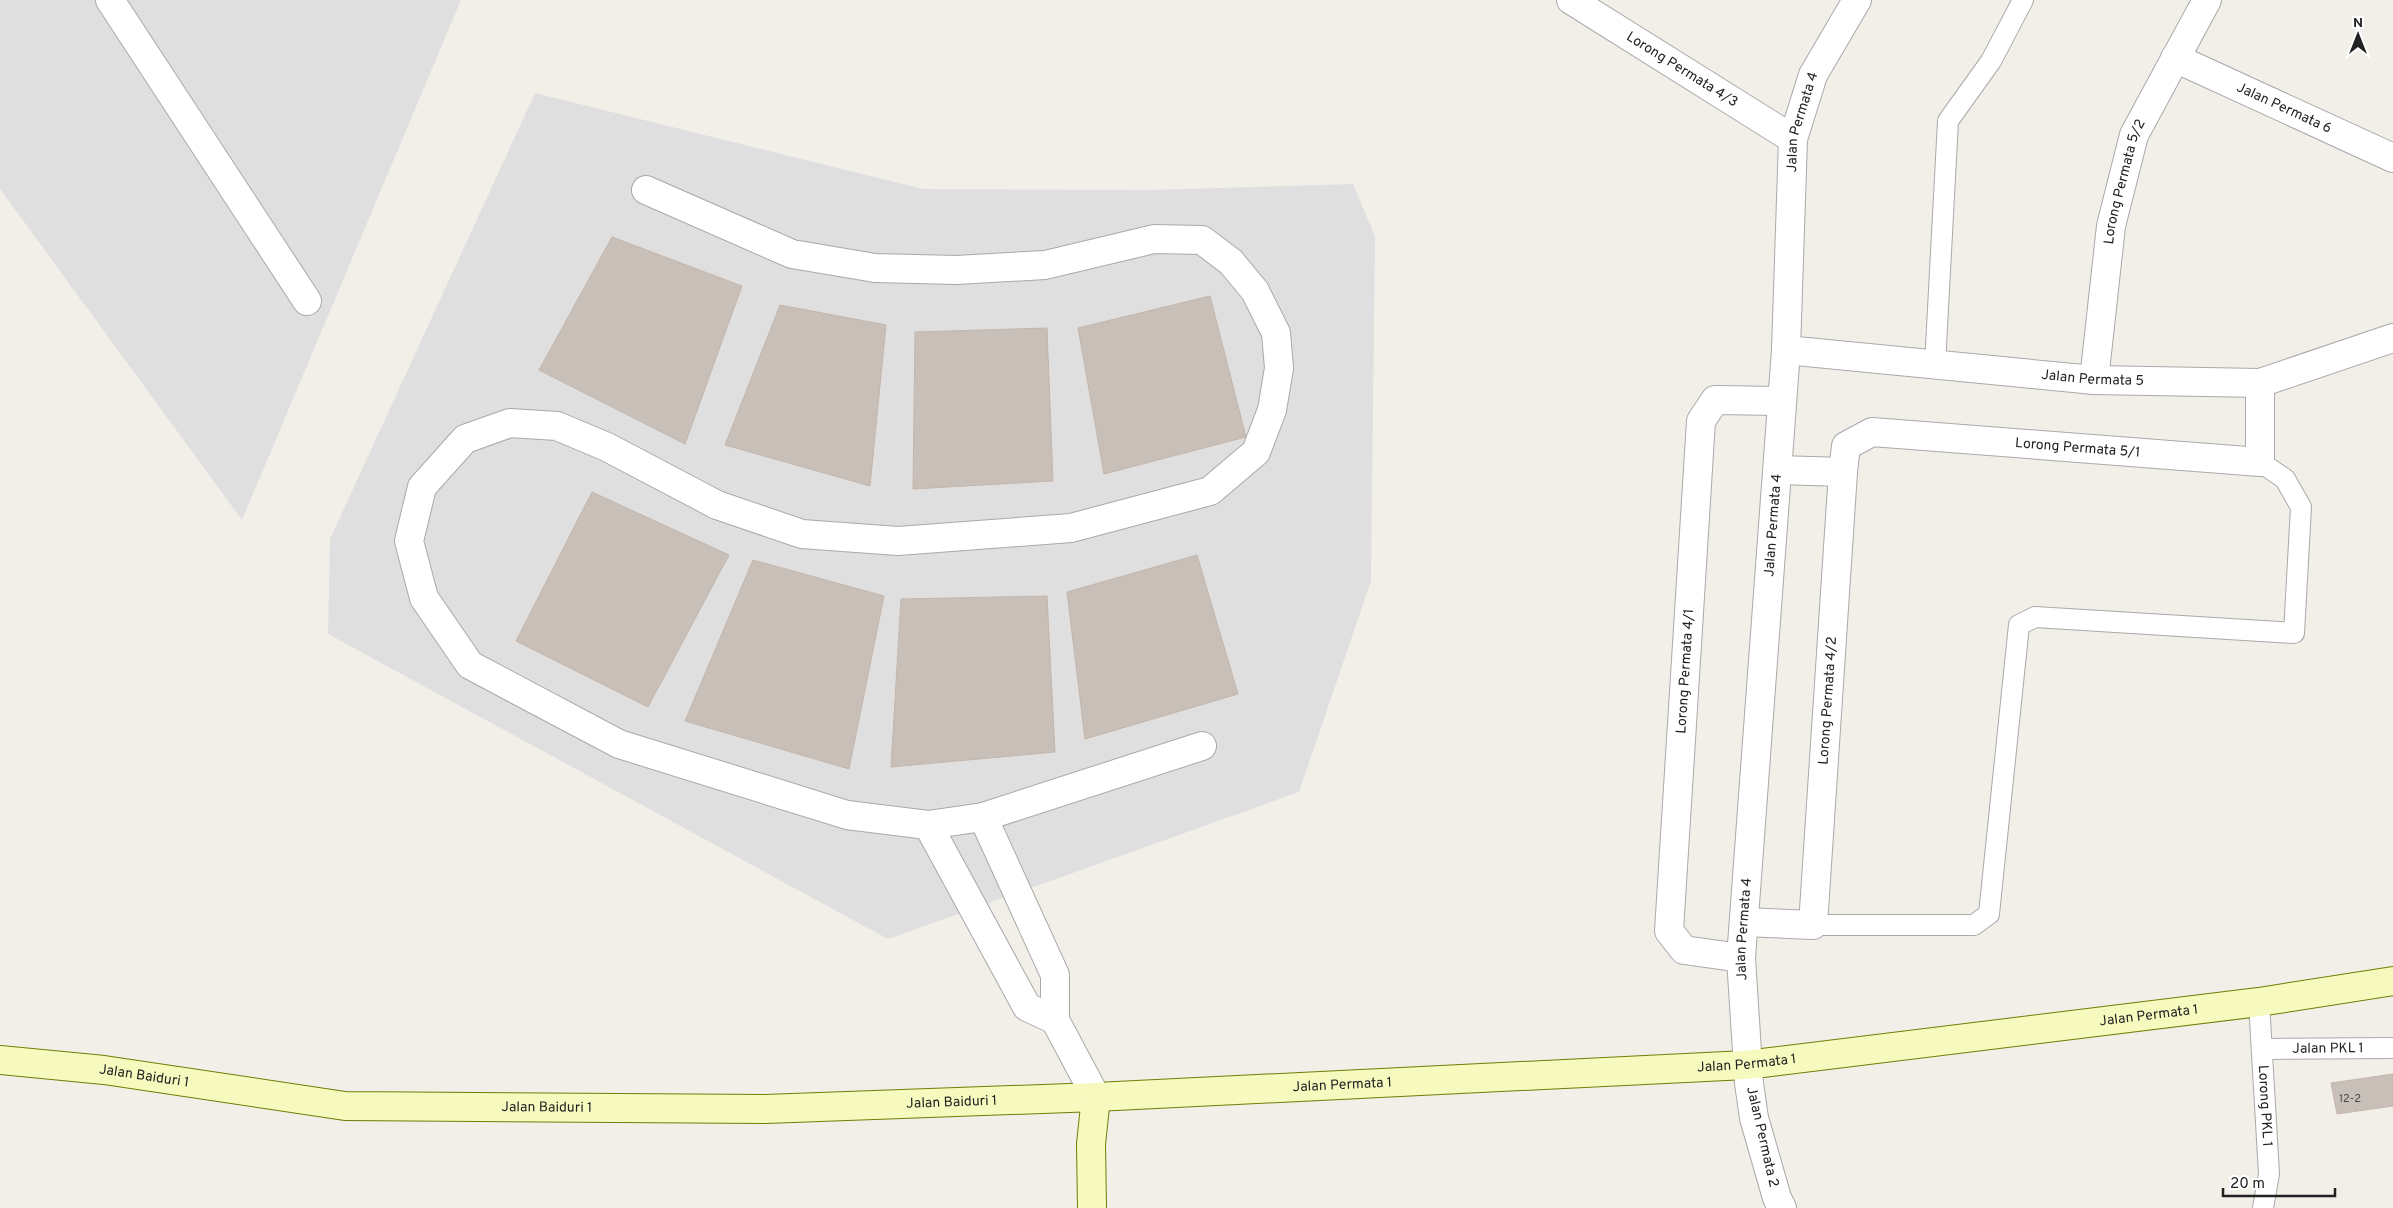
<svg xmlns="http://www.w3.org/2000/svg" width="2393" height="1208" font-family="Overpass,sans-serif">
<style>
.residential{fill:#e0dfdf}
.building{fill:#c7bfb8;stroke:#c4b6ab}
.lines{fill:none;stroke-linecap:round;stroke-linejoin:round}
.lane-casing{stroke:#a9a9a9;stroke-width:22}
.street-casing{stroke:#a9a9a9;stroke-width:30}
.secondary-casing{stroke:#707d05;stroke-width:30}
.lane{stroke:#fff;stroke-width:20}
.street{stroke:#fff;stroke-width:28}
.secondary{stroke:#f7fabf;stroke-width:28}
.labels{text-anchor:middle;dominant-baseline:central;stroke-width:4.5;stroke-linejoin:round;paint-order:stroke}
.number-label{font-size:11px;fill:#4b4948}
.street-label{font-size:14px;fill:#222;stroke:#fff}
</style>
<rect width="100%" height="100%" fill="#f2efe9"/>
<g class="residential">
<polygon points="0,0 461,0 242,520 0,189"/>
<polygon points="535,93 923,189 1150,190 1353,184 1375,236 1371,581 1299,792 888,939 328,634 330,539"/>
</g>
<g class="building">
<polygon points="612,237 742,286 685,444 539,370"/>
<polygon points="1210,296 1246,437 1104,474 1078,328"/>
<polygon points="780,305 886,325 870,486 725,445"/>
<polygon points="1047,328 1053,481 913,489 915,332"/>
<polygon points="592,492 729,555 648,707 516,641"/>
<polygon points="1197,555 1238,694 1085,739 1067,592"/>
<polygon points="753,560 884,596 849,769 685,721"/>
<polygon points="1047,596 1055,752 891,767 901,599"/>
<polygon points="2393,1074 2393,1106 2337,1114 2331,1083"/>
</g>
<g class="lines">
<g class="lane-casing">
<g id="lane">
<polyline points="1935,365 1948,121 1991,61 2023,0"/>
<polyline points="1813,925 1974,925 1989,914 2019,625 2035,617 2294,633 2301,507 2285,479 2260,462"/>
<path id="s1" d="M2259 1002 2269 1174 2263 1208"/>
<path id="s2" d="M2263 1049 2393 1048"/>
</g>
</g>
<g class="street-casing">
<g id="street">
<polyline points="110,0 307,301"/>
<path id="s3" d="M1571 0 1793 139"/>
<path id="s4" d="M2175 58 2393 158"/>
<polyline points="646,190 792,254 875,268 956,270 1045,265 1154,239 1202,240 1231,262 1255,291 1276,333 1279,368 1272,410 1256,452 1210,491 1071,528 898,541 802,534 717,505 607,447 557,426 510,423 465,439 422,487 409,541 424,598 470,665 619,744 847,815 928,825 983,817 1202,746"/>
<path id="s5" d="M1786 350 2094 380 2260 383 2393 338"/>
<path id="s6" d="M2094 380 2111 226 2134 135 2207 0"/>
<path id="s7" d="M1843 472 1846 446 1872 432 2260 462V383"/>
<polyline points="983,817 1055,975 1055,1020 1096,1097"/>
<polyline points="928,825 1027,1007 1055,1020"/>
<path id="s8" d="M1744 922 1813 925 1843 472 1778 470"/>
<path id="s9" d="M1741 958 1684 950 1669 931 1701 421 1715 400 1782 401"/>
<path id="s10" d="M1782 1208 1777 1198 1754 1118 1749 1083 1741 958 1786 350 1793 139 1813 75 1857 0"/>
</g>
</g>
<g class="secondary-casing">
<g id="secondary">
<path id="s11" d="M0 1060 104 1070 345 1106 765 1109 1096 1097 1746 1065 2259 1002 2393 981"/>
<polyline points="1092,1208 1091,1144 1096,1097"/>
</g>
</g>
<use href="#lane" class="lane"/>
<use href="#street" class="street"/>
<use href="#secondary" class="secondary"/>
</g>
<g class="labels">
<g class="number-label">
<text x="2350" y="1099">12-2</text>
</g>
<g class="street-label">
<text stroke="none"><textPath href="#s3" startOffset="131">Lorong Permata 4/3</textPath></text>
<text stroke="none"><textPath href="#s4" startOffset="120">Jalan Permata 6</textPath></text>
<text stroke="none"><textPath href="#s10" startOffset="1094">Jalan Permata 4</textPath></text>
<text stroke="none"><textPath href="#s6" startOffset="201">Lorong Permata 5/2</textPath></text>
<text stroke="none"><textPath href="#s5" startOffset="308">Jalan Permata 5</textPath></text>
<text stroke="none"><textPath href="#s7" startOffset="262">Lorong Permata 5/1</textPath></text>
<text stroke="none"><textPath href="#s10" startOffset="689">Jalan Permata 4</textPath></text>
<text stroke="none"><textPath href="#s9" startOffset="342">Lorong Permata 4/1</textPath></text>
<text stroke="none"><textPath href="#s8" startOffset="294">Lorong Permata 4/2</textPath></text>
<text stroke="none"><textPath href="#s10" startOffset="284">Jalan Permata 4</textPath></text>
<text stroke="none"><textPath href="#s11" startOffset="2156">Jalan Permata 1</textPath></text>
<text stroke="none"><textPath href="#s2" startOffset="65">Jalan PKL 1</textPath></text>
<text stroke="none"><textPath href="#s11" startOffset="1751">Jalan Permata 1</textPath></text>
<text stroke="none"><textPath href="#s11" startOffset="145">Jalan Baiduri 1</textPath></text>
<text stroke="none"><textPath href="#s11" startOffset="1346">Jalan Permata 1</textPath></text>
<text stroke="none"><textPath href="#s11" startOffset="955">Jalan Baiduri 1</textPath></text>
<text stroke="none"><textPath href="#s1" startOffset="104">Lorong PKL 1</textPath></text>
<text stroke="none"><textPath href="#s11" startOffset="550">Jalan Baiduri 1</textPath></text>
<text transform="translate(1762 1137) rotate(77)">Jalan Permata 2</text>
</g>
</g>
<g transform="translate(2358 35)" stroke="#ffffff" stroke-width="4" paint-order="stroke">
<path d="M0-4L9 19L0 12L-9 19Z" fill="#222222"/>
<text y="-8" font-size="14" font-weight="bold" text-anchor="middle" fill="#222222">N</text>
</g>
<path d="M2223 1188v8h112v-8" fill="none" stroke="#222222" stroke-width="2.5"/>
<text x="2230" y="1188" font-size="15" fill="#222222" stroke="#ffffff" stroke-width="4" paint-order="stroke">20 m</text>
</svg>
